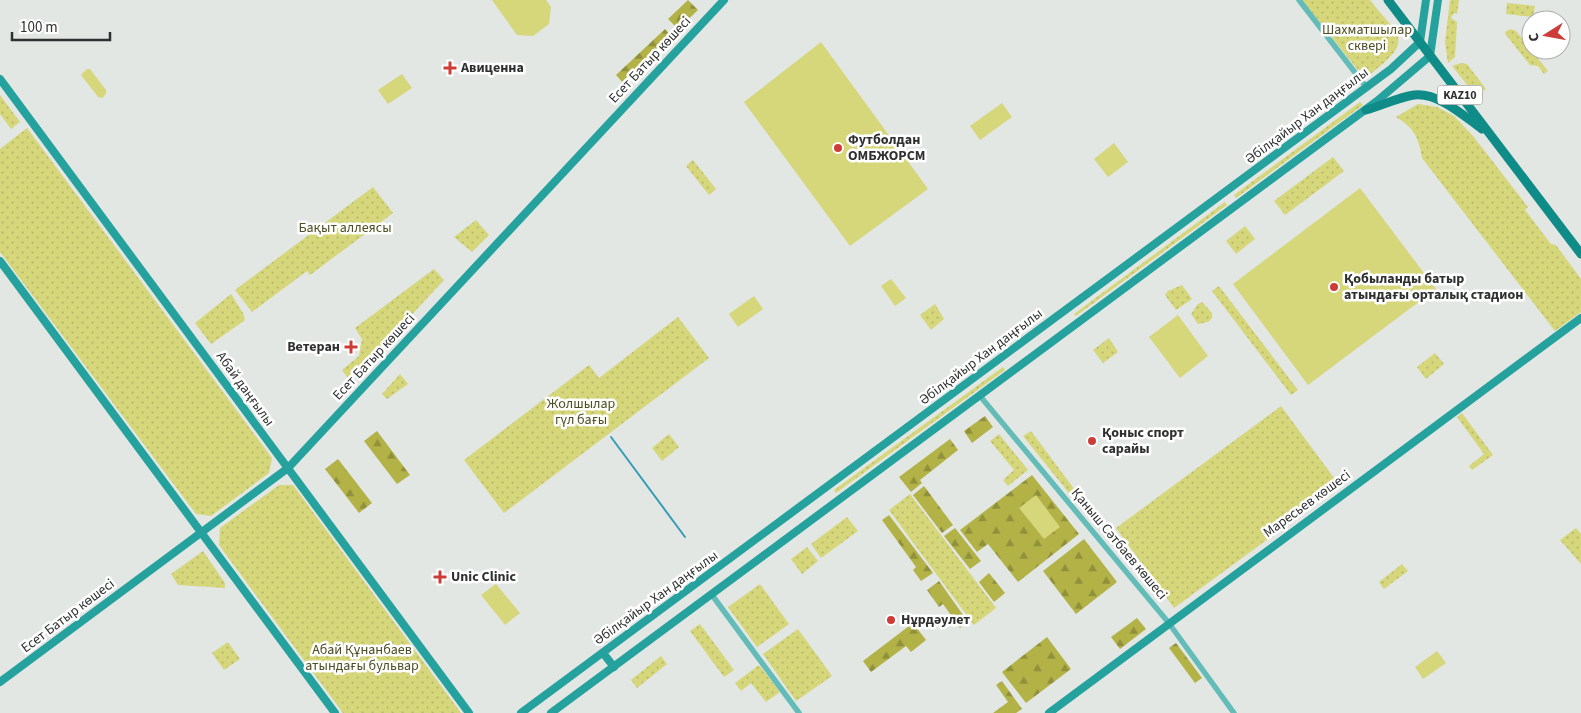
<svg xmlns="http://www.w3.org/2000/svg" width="1581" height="713" font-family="'Source Sans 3',sans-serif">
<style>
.green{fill:url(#green-dots)}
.forest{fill:url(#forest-firs)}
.pitch{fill:#d6d67b}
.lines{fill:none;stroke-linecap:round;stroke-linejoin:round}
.stream{stroke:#379db7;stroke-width:2}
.street{stroke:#64bcb8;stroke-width:5.5}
.secondary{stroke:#25a19e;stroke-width:8}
.primary{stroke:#0f8b88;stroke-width:9}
.poi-dot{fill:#cc3d3a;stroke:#fff;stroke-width:2}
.labels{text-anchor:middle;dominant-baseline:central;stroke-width:5;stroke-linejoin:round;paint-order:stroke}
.shield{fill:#fff;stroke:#6d6f6e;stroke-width:1}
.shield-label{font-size:12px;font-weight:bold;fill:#2f3130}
.park-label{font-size:14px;fill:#4e4e22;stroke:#fff}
.street-label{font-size:14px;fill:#2f3130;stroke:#fff}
.poi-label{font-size:14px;font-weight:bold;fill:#2f3130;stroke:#fff;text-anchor:start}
</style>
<defs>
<pattern id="green-dots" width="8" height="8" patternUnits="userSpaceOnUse" patternTransform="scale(1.25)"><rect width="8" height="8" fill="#d6d67b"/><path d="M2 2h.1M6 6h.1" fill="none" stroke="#b8b86b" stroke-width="1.8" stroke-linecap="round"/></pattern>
<pattern id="forest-firs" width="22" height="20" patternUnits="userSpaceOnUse" patternTransform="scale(1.25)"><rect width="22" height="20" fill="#b2b247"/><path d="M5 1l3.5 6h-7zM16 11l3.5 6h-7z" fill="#91913c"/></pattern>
</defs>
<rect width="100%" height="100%" fill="#e2e7e4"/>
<g class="green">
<path d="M1302 0H1370C1397 36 1418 38 1369 75L1361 74Z"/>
<polygon points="1450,0 1459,0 1457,14 1454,13 1451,18 1457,22 1455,57 1448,63 1445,42"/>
<polygon points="1507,3 1535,6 1533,17 1506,14"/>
<polygon points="1510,29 1516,31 1548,71 1544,74 1538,66 1530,65 1506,35 1505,32"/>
<polygon points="1461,63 1467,64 1486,89 1480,93 1473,92 1452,66"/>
<polygon points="0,95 20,122 11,129 0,114"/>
<polygon points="1360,102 1363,105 1236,198 1234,195"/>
<path d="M1418 104 1437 107 1454 116 1473 136 1528 207 1525 210 1551 244 1556 245 1581 279V312L1555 331 1422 158C1419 137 1413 127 1396 117Z"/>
<polygon points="27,128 272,458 269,473 211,516 196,514 0,252 0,149"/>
<polygon points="1333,157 1344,171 1285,215 1274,201"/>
<polygon points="693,160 716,189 709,195 686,166"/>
<polygon points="373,187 393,213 310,275 307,271 252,312 235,290"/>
<polygon points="1225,202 1227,205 1076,316 1074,314"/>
<polygon points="476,220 489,235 472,252 454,237"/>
<polygon points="1245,226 1255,239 1236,254 1226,241"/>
<polygon points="434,269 444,280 350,381 342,370 359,356 362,339 355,328"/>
<polygon points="1182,285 1192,299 1176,310 1165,295 1168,291"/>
<polygon points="1219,286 1298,390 1291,395 1212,291"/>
<polygon points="231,294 243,313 245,320 211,344 195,323"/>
<polygon points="1202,302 1212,313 1212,318 1208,322 1198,324 1191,314 1198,304"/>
<polygon points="935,304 944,319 931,330 920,315"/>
<polygon points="678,317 709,358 504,513 464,460 589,365 599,378"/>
<polygon points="1109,338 1118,352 1103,363 1093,350"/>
<polygon points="1435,353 1444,364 1426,379 1417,367"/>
<polygon points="1003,367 1005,370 836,493 834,490"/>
<polygon points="400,374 408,384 387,399 382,394"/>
<polygon points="1281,406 1340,486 1174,608 1116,528"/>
<polygon points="1462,413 1493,455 1472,470 1469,466 1484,454 1457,417"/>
<polygon points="1031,431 1098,521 1094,524 1023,436"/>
<polygon points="669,434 679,447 662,461 652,448"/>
<polygon points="999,434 1028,470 1008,486 1003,480 1014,470 990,441"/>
<polygon points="279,485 293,485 461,713 343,713 219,545 220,528"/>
<polygon points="910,494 996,608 974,625 889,510"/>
<polygon points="847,517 858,531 821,558 811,544"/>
<polygon points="1576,528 1581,534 1581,564 1560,540"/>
<polygon points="807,547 818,561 802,574 791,559"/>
<polygon points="203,551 225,583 225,588 178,585 171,574"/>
<polygon points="1402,564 1408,571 1384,589 1379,582"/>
<polygon points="760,584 789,624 757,647 728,607"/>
<polygon points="700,624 734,670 724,677 690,631"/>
<polygon points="798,629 832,676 796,701 763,654"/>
<polygon points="228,642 240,659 224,670 212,653"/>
<polygon points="661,656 667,664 637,688 631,680"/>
<polygon points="759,665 780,692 766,702 751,683 741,691 735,683"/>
</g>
<g class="forest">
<polygon points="688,0 698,10 678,29 668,19"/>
<polygon points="665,29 670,35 624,84 616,75"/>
<polygon points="985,416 993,427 972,443 964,431"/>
<polygon points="377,431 410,475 397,484 364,441"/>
<polygon points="950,439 958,450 920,480 922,483 911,492 899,477"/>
<polygon points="338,459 372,503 359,513 325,469"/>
<polygon points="1032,475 1079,534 1018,582 988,544 977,552 960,530"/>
<polygon points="924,486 953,525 942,533 913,495"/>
<polygon points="889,515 933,573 921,581 913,570 916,567 882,520"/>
<polygon points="955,528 981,561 970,569 944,536"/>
<polygon points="1084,539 1117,582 1076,614 1043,571"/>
<polygon points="989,573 1005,593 994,602 979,582"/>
<polygon points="939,581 968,622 960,628 943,604 939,607 927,590"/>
<polygon points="1137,618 1146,629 1120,649 1111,637"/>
<polygon points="913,623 926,640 911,652 906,646 871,672 863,661"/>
<polygon points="1047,637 1071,669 1026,703 1002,672"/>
<polygon points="1176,643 1202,678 1195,683 1169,648"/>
<polygon points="1002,681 1022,709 1016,713 993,713 1008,702 996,685"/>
</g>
<g class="pitch">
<polygon points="492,0 546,0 551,7 549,24 533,36 517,35"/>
<polygon points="821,42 928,189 850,246 744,102"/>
<polygon points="87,69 90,69 106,90 106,94 102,98 98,97 81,75"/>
<polygon points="402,74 412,88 388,104 378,90"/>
<polygon points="1002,103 1012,117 980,140 970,126"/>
<polygon points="1114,143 1128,162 1108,177 1094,159"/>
<polygon points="1360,188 1436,289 1308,385 1233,284"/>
<polygon points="891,279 906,298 895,306 881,286"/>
<polygon points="754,296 763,309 738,327 729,314"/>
<polygon points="1178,315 1208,356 1180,378 1149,337"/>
<polygon points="1036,495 1060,527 1044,539 1019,508"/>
<polygon points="496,584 520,613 505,625 481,595"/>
<polygon points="1437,651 1446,663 1423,679 1415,667"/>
</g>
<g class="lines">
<polyline class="stream" points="611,437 685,537"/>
<g class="street">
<polyline points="1299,0 1367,88"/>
<polyline points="980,396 1168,622 1234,713"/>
<polyline points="712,595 799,713"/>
</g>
<g class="secondary">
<polyline points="0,79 469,713"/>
<polyline points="0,261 335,713"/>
<polyline points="603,653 614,667"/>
<polyline points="0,682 288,468 724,0"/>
<polyline points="521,713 1391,69 1420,42 1426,0"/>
<polyline points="551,713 1377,101 1430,56 1438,0"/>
<polyline points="1049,713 1581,318"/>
</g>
<g class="primary">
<polyline points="1388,0 1581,254"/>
<path d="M1366 110C1381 106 1399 97 1414 95 1438 92 1464 116 1482 129"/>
</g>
</g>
<g class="poi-dot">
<path d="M447.5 60.5h5v5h5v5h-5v5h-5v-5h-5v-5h5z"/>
<circle cx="838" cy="148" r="5"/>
<circle cx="1334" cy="287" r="5"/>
<path d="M348.5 339.5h5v5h5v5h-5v5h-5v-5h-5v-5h5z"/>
<circle cx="1092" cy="441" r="5"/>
<path d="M437.5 569.5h5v5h5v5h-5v5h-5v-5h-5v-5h5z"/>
<circle cx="891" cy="620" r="5"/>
</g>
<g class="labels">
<rect class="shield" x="1437.5" y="85.5" width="45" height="19" rx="4"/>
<g class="shield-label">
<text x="1460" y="95">KAZ10</text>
</g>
<g class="park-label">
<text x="1367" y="30">Шахматшылар<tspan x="1367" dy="16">сквері</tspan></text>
<text x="345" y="228">Бақыт аллеясы</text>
<text x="581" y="404">Жолшылар<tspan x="581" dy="16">гүл бағы</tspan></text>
<text x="362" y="650">Абай Құнанбаев<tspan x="362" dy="16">атындағы бульвар</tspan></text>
</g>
<g class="street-label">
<text transform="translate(650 60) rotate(-47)">Есет Батыр көшесі</text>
<text transform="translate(1307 116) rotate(-37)">Әбілқайыр Хан даңғылы</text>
<text transform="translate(374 357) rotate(-47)">Есет Батыр көшесі</text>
<text transform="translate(981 357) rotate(-37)">Әбілқайыр Хан даңғылы</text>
<text transform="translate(245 389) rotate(54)">Абай даңғылы</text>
<text transform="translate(1307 504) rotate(-36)">Маресьев көшесі</text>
<text transform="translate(1119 544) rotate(50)">Қаныш Сәтбаев көшесі</text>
<text transform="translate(656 598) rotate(-36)">Әбілқайыр Хан даңғылы</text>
<text transform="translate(68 616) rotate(-37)">Есет Батыр көшесі</text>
</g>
<g class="poi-label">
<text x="461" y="68">Авиценна</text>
<text x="848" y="140">Футболдан<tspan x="848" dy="16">ОМБЖОРСМ</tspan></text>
<text x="1344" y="279">Қобыланды батыр<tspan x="1344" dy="16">атындағы орталық стадион</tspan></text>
<text x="340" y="347" text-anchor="end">Ветеран</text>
<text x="1102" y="433">Қоныс спорт<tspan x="1102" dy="16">сарайы</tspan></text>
<text x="451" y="577">Unic Clinic</text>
<text x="901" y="620">Нұрдәулет</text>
</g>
</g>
<g transform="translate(1546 35) rotate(259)"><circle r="24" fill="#ffffff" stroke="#acadac"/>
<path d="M0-4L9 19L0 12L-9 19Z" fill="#cc3d3a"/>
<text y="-8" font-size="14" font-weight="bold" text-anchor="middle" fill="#2f3130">С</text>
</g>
<path d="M12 32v8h98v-8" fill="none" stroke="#2f3130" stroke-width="2.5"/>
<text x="20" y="32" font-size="15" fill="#2f3130" stroke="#ffffff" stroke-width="4" paint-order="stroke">100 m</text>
</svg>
